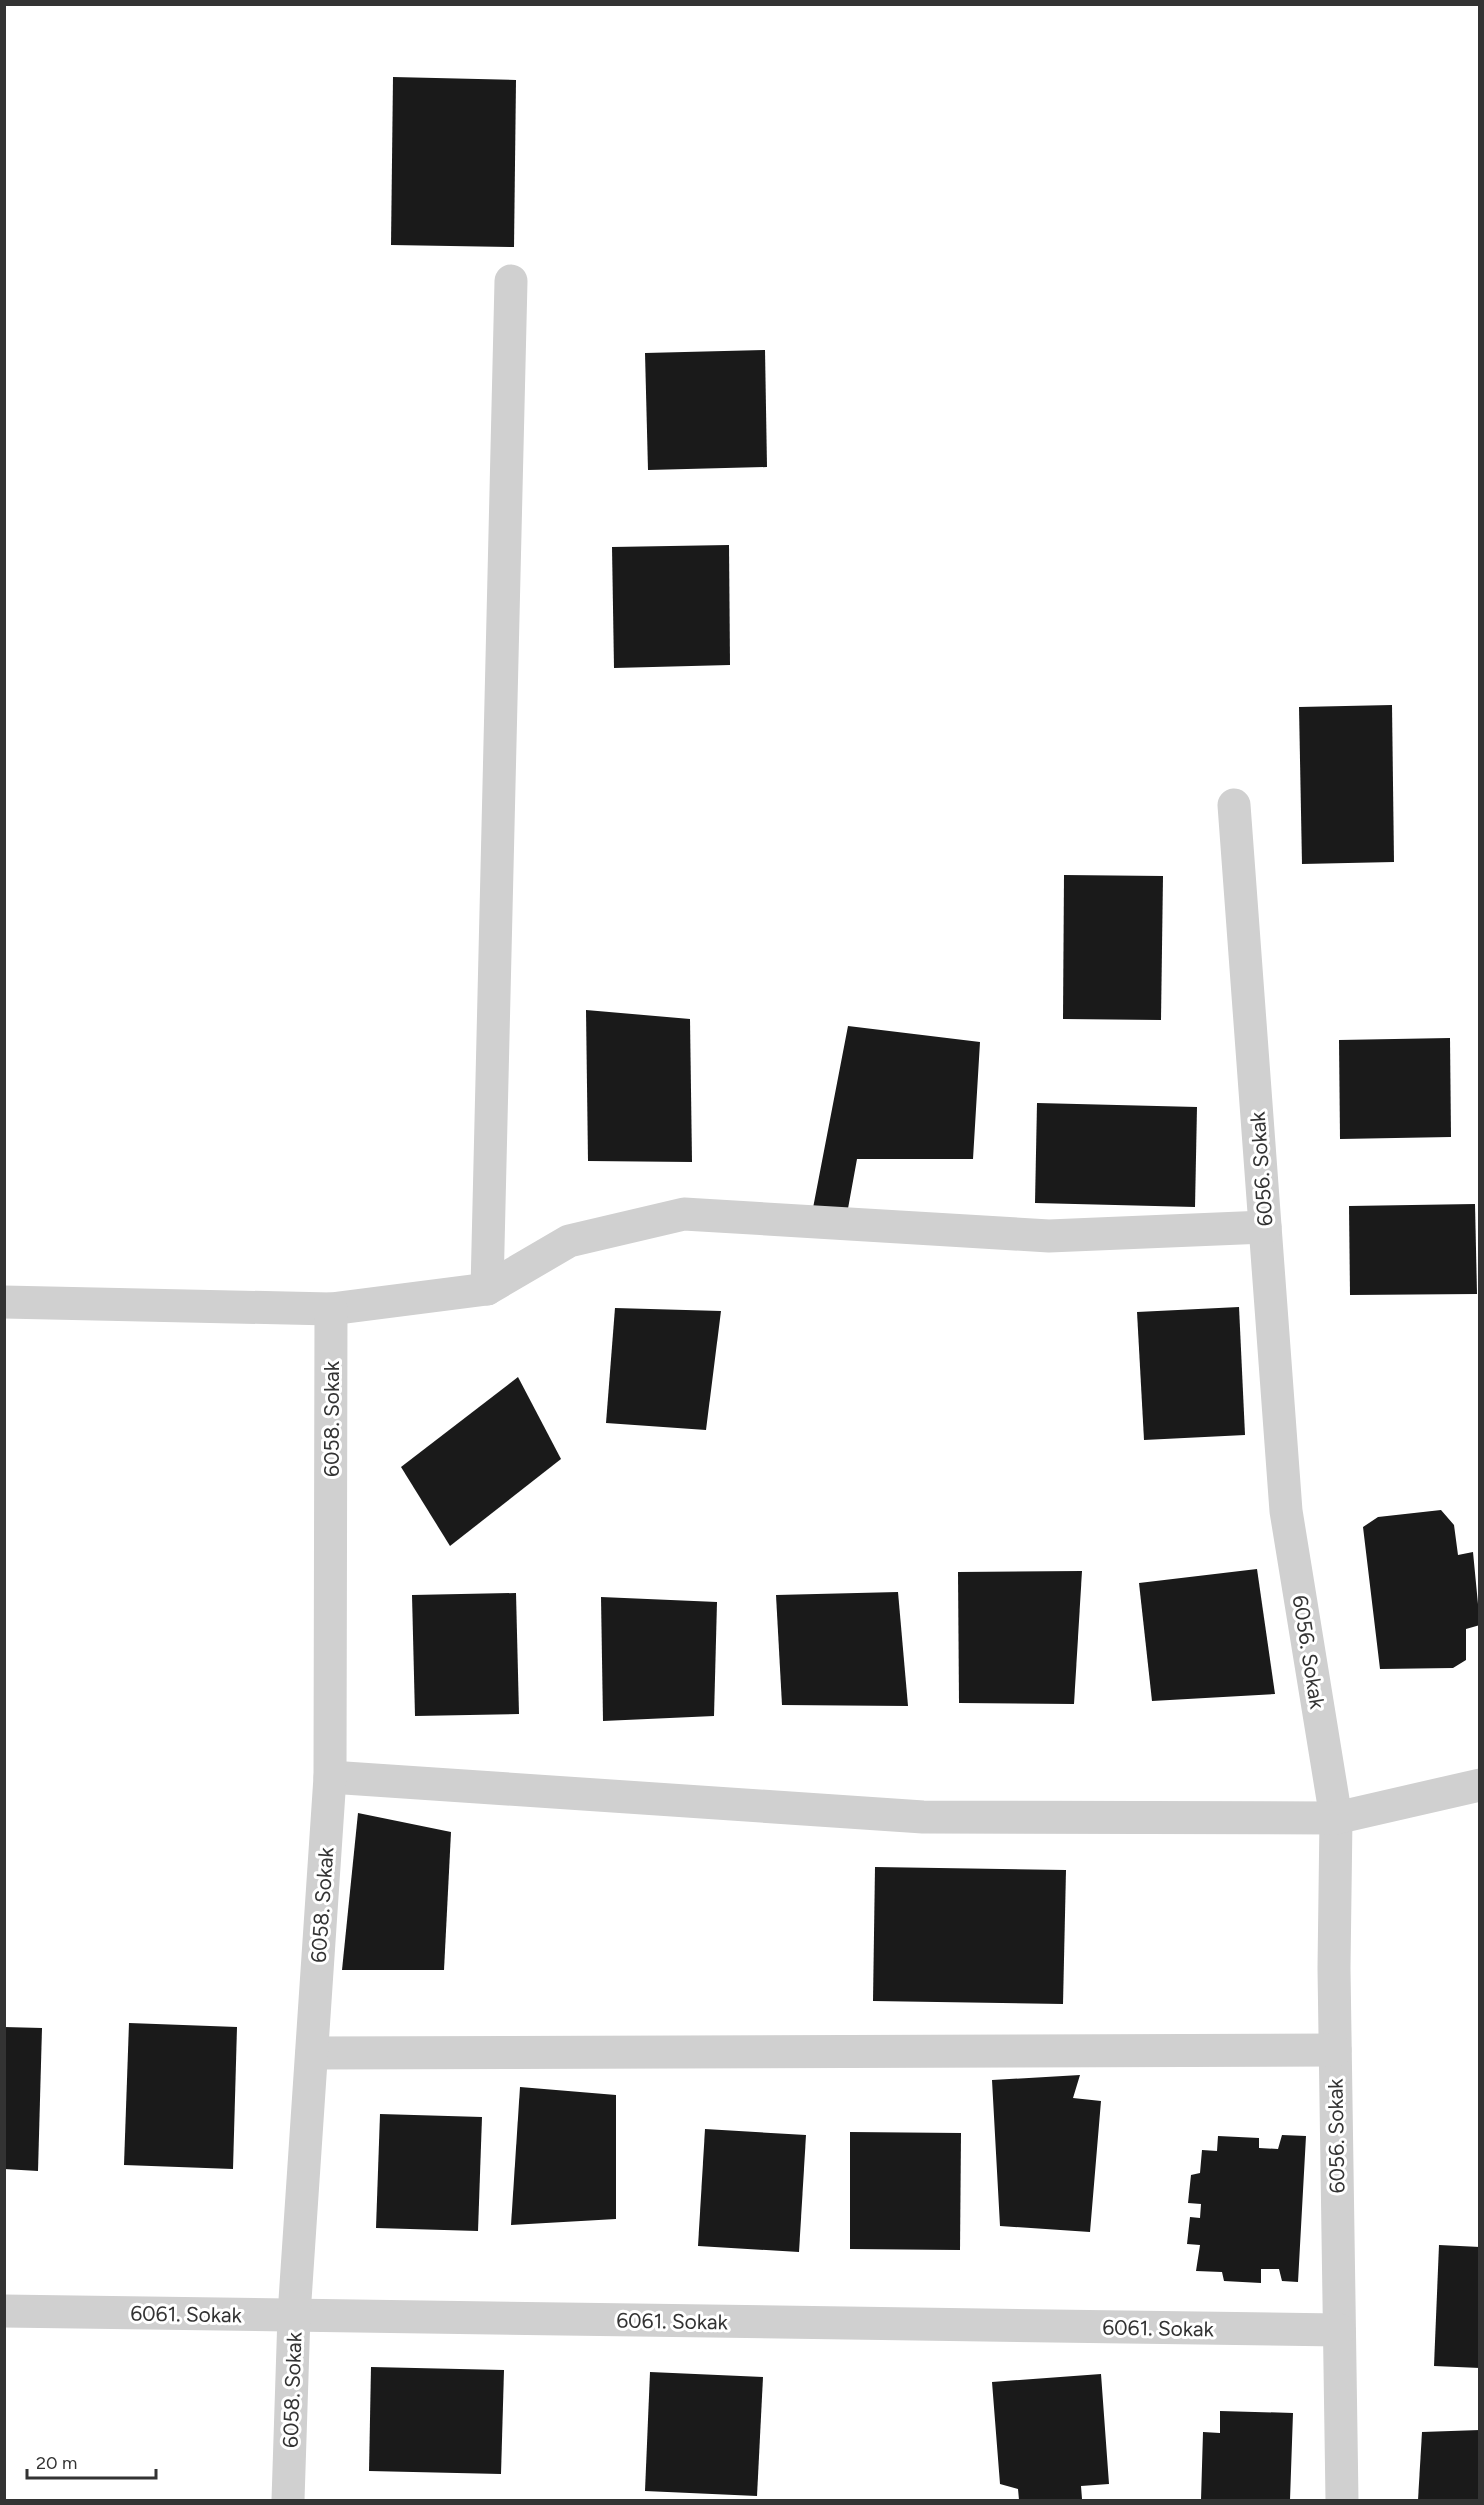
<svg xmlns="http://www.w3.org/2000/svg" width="1484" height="2505" font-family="Figtree,sans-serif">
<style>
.building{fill:#1a1a1a}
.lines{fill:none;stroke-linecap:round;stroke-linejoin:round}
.street{stroke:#d0d0d0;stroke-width:33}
.labels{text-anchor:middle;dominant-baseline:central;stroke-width:6;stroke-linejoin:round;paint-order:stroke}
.street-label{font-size:21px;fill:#333;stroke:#fff}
</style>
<rect width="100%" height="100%" fill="#fff"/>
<g class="building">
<polygon points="393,77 516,80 514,247 391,245"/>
<polygon points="765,350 767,467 648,470 645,353"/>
<polygon points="729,545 730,665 614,668 612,547"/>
<polygon points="1392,705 1394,862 1302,864 1299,707"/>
<polygon points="1064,875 1163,876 1161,1020 1063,1019"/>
<polygon points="586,1010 690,1019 692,1162 588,1161"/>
<polygon points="848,1026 980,1042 973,1159 857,1159 847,1214 813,1208"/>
<polygon points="1450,1038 1451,1137 1340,1139 1339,1040"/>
<polygon points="1037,1103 1197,1107 1195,1207 1035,1203"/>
<polygon points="1475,1204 1477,1294 1350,1295 1349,1206"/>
<polygon points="1239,1307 1245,1435 1144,1440 1137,1312"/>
<polygon points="615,1308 721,1311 706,1430 606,1423"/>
<polygon points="518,1377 561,1459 450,1546 401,1467"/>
<polygon points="1441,1510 1454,1525 1458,1555 1473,1552 1480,1625 1466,1629 1466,1660 1453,1668 1380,1669 1363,1527 1378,1517"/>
<polygon points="1257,1569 1275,1694 1152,1701 1139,1583"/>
<polygon points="1082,1571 1074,1704 959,1703 958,1572"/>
<polygon points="898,1592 908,1706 782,1705 776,1595"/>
<polygon points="516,1593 519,1714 415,1716 412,1595"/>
<polygon points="601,1597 717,1602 714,1716 603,1721"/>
<polygon points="358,1813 451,1832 444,1970 342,1970"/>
<polygon points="875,1867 1066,1870 1063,2004 873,2001"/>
<polygon points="129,2023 237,2027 233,2169 124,2165"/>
<polygon points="4,2027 42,2028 38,2171 4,2169"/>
<polygon points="1080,2075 1073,2098 1101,2101 1090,2232 1000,2226 992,2080"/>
<polygon points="520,2087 616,2095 616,2219 511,2225"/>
<polygon points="380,2114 482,2117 478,2231 376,2228"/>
<polygon points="705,2129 806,2135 799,2252 698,2246"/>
<polygon points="850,2132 961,2133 960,2250 850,2249"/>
<polygon points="1282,2135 1306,2136 1298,2282 1282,2281 1279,2269 1261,2269 1261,2283 1224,2281 1222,2272 1196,2271 1200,2245 1187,2244 1190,2217 1200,2218 1201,2204 1188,2203 1191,2175 1200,2173 1202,2150 1217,2151 1218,2136 1259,2138 1259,2148 1278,2149"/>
<polygon points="1439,2245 1480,2247 1480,2368 1434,2366"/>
<polygon points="371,2367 504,2370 501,2474 369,2471"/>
<polygon points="650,2372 763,2377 757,2496 645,2491"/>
<polygon points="1101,2374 1109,2484 1081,2486 1082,2499 1019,2500 1018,2489 1000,2484 992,2382"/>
<polygon points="1220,2411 1293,2413 1290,2500 1201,2500 1203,2432 1220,2433"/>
<polygon points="1480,2430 1480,2500 1418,2500 1422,2432"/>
</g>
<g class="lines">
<g class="street">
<polyline points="1234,805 1286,1511 1336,1818 1334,1968 1342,2500"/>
<polyline points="487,1289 511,281"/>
<polyline points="4,1302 331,1309 487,1289 569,1241 684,1214 1049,1236 1265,1227"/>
<polyline points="330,1777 923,1817 1336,1818 1480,1785"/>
<polyline points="312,2053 1335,2050"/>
<polyline points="4,2311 1339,2330"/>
<polyline points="288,2500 294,2315 330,1777 331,1309"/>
</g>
</g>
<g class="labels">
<g class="street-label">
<text transform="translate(1261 1169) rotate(-94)">6056. Sokak</text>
<text transform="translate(331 1419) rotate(-90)">6058. Sokak</text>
<text transform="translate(1309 1652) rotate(81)">6056. Sokak</text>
<text transform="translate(322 1905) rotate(-86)">6058. Sokak</text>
<text transform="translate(1336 2136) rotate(-91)">6056. Sokak</text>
<text transform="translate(186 2314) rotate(1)">6061. Sokak</text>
<text transform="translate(672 2321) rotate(1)">6061. Sokak</text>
<text transform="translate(1158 2328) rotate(1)">6061. Sokak</text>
<text transform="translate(292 2390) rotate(-88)">6058. Sokak</text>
</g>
</g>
<rect width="1484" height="2505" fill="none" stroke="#333333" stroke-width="12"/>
<path d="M27 2469v9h129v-9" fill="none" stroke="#333333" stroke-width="3"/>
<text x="36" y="2469" font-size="18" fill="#333333" stroke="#ffffff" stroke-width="4.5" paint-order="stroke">20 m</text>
</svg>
